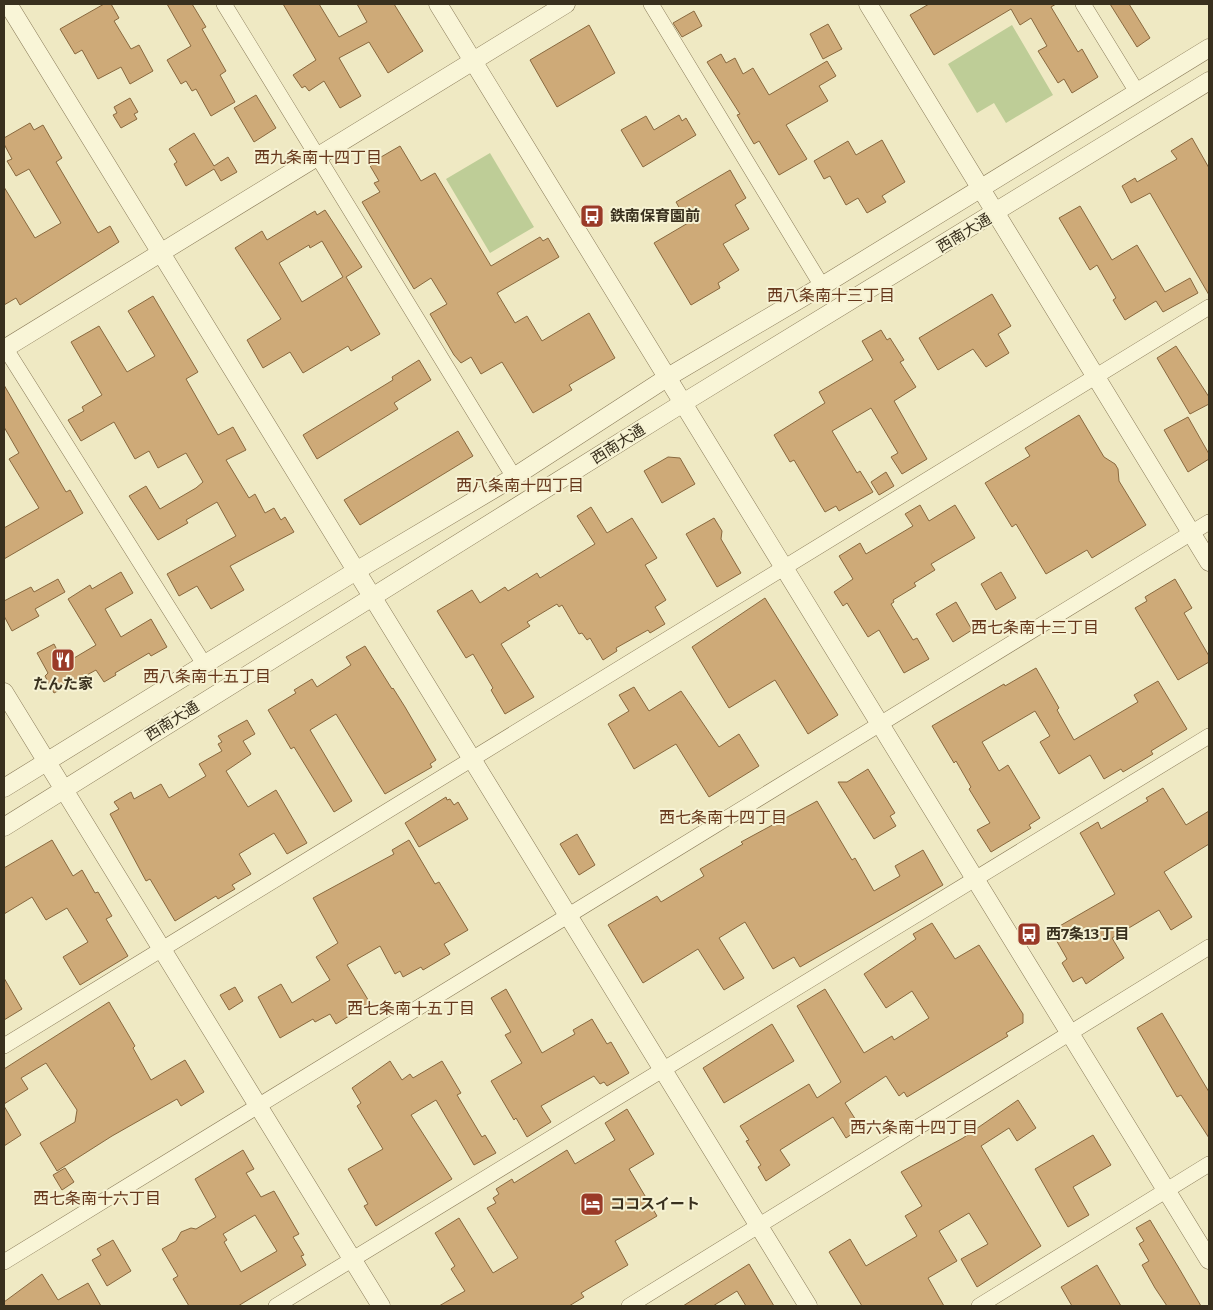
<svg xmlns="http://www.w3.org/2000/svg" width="1213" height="1310" font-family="Bitter,'Noto Sans JP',serif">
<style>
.green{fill:#becd97}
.building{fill:#ceaa78;stroke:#89693f;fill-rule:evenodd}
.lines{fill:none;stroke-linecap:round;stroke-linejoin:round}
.minor-casing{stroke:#8a7b59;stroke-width:16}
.tertiary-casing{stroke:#8a7b59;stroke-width:19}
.minor{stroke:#f9f5d7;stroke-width:15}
.tertiary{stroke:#f9f5d7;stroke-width:18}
.labels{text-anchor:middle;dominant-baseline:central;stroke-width:4;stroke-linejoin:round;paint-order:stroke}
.poi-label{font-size:15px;font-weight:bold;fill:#39301e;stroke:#f6f2d3;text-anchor:start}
.street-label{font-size:15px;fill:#39301e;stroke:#f6f2d3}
.neighbourhood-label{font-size:16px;fill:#67381c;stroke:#f6f2d3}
</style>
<rect width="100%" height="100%" fill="#efe9c3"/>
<g class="green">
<polygon points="1012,25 1053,95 1006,123 994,103 977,113 948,64"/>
<polygon points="490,153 534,227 490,253 446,179"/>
</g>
<g class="building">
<polygon points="104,4 111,4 119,18 114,21 131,49 139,45 153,71 130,84 121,67 98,79 82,50 75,54 60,29"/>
<polygon points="167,4 192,4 206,27 202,29 226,71 220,75 235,102 211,116 196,89 192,91 186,81 181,84 167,60 191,46"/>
<polygon points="283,4 319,4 339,37 367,22 357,4 394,4 423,51 388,73 369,42 339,58 361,96 340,108 324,81 309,91 305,86 302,88 293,75 316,60"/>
<polygon points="929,4 1056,4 1051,7 1078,52 1082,49 1098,77 1072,93 1064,79 1058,83 1038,51 1047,46 1031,18 1020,25 1011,9 934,55 910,15"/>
<polygon points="1110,4 1129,4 1150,38 1137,47"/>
<polygon points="694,11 702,26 682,37 673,23"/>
<polygon points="828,24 842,49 823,59 810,34"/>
<polygon points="589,25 615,73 557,107 530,60"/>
<polygon points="721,54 726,63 735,58 743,74 753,68 769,95 827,61 836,76 819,86 828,101 786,125 807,159 779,175 759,141 754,144 737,115 740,114 707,62"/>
<polygon points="256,95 276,128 254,142 234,108"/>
<polygon points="130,98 138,112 134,114 137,119 121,128 113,115 117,113 114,107"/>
<polygon points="679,115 682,121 686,118 696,135 643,167 621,130 646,116 654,130"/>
<polygon points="30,123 34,130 43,125 62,158 56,162 98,233 110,226 119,242 20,305 16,298 4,305 4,187 35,238 61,223 29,169 16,176 7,161 12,159 4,144 4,138"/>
<polygon points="194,133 214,166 228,157 237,172 221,181 214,169 186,186 174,164 177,162 169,149"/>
<polygon points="1192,138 1209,168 1209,295 1150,193 1131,203 1122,186 1135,178 1137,182 1177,159 1171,151"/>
<polygon points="882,140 905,182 882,196 886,202 867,213 858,198 846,205 830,176 824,179 814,161 848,141 856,155"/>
<polygon points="400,146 421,181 435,173 491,266 540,237 543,241 548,238 559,257 497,293 515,323 527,316 542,341 589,313 615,358 569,385 572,390 533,413 502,362 481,374 471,357 461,363 454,355 430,314 447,304 431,278 414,289 362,202 380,192 374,183 379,181 369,164"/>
<polygon points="730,170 746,198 735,205 749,229 723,244 739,270 718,283 720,288 691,305 654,243 688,223 676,202"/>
<polygon points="1080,206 1112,260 1137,245 1165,292 1190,278 1198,293 1163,312 1156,301 1125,320 1113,300 1116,298 1097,265 1090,270 1059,218"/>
<path d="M325 210 362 267 346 277 380 334 351 351 348 346 303 373 290 352 263 368 247 340 281 319 235 248 262 231 267 240 315 211 317 215ZM322 241 343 277 302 302 279 263 309 245 310 248Z"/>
<polygon points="992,294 1011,326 998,334 1009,353 986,367 973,349 938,370 919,338"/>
<polygon points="153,296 198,372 186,379 218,435 233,427 246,450 226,460 249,498 255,494 265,513 274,508 281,520 285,517 294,532 230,566 244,590 211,609 197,586 179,596 167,574 236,536 217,502 186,520 188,523 158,540 129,496 146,486 160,509 196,488 203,482 186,453 158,468 149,451 135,459 114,422 81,441 68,420 84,411 82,407 102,395 71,342 99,326 127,372 155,356 128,311"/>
<polygon points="881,330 887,340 890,338 904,360 900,362 916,387 894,401 927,459 902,474 891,457 898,453 871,408 832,431 857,473 860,471 873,492 839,511 836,506 825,512 794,460 790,462 774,435 825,403 819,392 873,360 862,341"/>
<polygon points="1176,346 1209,397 1209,404 1190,414 1157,358"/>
<polygon points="419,360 431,380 394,403 398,409 317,459 303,435 393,380 392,377"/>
<polygon points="4,385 66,492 70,490 83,513 4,559 4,528 39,508 9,459 19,453 4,427"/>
<polygon points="1079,415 1104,457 1115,464 1118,469 1119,481 1146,525 1092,558 1087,550 1046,574 1016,524 1012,527 985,483 1030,456 1025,448"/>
<polygon points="1188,417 1209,454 1209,459 1188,472 1164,430"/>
<polygon points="458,431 473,456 360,525 344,500"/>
<polygon points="668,457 680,458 695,484 662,503 644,471"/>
<polygon points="886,472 894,486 879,495 871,482"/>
<polygon points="920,505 929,521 955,505 975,538 931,564 935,570 914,583 916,586 893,600 894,602 891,604 913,640 917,638 929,659 904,673 879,630 868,637 847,603 843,606 834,592 853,579 839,556 860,543 866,554 913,526 905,514"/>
<polygon points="591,507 607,533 632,518 657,558 645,565 666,600 655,607 665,624 650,633 648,630 616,648 617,651 603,660 590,638 587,640 582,633 579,634 562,605 559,607 557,604 527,622 530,626 501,644 534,697 505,714 491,690 493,688 473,654 466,658 437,611 472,590 480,603 505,587 508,591 537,573 540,578 595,544 577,516"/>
<polygon points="714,518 722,531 721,539 741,573 717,587 686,534"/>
<polygon points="121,572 133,593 105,609 121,637 151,619 167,647 151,656 149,653 115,673 116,675 104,682 96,670 54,693 45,676 48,673 37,653 54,644 64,664 96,645 68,599 90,585 92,589"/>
<polygon points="1001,572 1016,598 996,610 981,584"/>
<polygon points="58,579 65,592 35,609 39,616 12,631 4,616 4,601 31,587 34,592"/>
<polygon points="1175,579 1192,608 1184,613 1209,656 1209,662 1178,680 1135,608 1147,601 1145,597"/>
<polygon points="765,598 838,715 808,734 775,680 729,708 692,647"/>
<polygon points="956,602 972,630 953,642 936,614"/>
<polygon points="365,646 392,689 393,688 405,707 436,760 430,764 432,767 385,794 336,714 310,730 352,801 334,812 294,747 291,749 268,710 296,693 294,690 312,679 317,687 351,665 346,657"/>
<polygon points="1036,668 1059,708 1057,710 1074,740 1138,702 1134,695 1158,681 1187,729 1151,751 1153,754 1123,772 1121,769 1104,779 1090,755 1059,774 1040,742 1050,736 1035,711 982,742 999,771 1008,765 1040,818 1029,825 1031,828 991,852 977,830 990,823 969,789 971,787 956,761 954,763 932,726 1004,684 1005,686"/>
<polygon points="634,687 649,711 681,691 719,747 739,734 759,766 709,797 676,744 634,769 608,724 629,711 619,695"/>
<polygon points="247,720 255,734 243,741 251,754 226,771 248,807 276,790 307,843 287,854 274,833 239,854 251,874 232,885 235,889 218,899 216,896 175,921 150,879 146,881 110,814 119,809 114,802 131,792 134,799 161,784 169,798 206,776 199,764 222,751 218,744 222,742 218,736"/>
<polygon points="868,769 895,813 890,816 896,826 874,839 838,782 847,782"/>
<polygon points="1163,788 1186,825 1209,811 1209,844 1164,872 1192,917 1171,930 1159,910 1112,938 1124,958 1086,984 1082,977 1073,982 1062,963 1067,959 1051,931 1115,894 1080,833 1098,822 1101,829 1148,801 1146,798"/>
<polygon points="446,797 447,800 450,799 454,805 458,802 468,819 419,847 405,823"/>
<polygon points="817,801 852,860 855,858 874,891 900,876 895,866 923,850 943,885 800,967 794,957 773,969 745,922 719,938 744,978 724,990 698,949 643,983 608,925 657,896 661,902 704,876 700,869 743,844 741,842"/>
<polygon points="577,834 595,865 579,875 560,844"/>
<polygon points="52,840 73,876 82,870 95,893 98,892 112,916 106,919 128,956 80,985 63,957 88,942 67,908 46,920 32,897 4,914 4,868"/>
<polygon points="409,840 435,884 439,882 468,930 444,944 450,954 423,970 421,967 403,977 400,971 395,974 380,946 347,965 370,1003 336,1024 330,1014 315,1022 313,1019 280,1038 258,997 281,984 292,1003 330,980 316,957 338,943 313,898 394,854 392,850"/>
<polygon points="932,923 955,959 979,945 1023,1014 1023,1023 1006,1033 1008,1036 907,1097 904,1092 899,1096 886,1076 845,1103 861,1128 846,1138 833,1117 780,1150 790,1165 766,1181 758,1167 761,1165 746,1141 749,1140 740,1126 809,1084 817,1098 841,1082 797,1006 825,989 864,1053 892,1036 894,1040 929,1018 912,991 886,1008 864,974 916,939 913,934"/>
<polygon points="4,978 22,1009 4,1020"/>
<polygon points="235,987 243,1001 229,1010 220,995"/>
<polygon points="506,989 542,1053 575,1034 573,1030 592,1019 607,1044 611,1042 629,1073 607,1086 604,1082 600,1084 594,1076 541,1106 551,1122 527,1137 516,1118 514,1120 491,1081 522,1063 505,1035 511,1032 491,998"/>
<polygon points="109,1002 135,1046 133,1048 151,1080 185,1060 204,1092 181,1106 177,1099 112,1136 57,1171 40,1143 75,1122 77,1110 46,1063 21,1078 28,1089 4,1104 4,1069"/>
<polygon points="1162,1013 1209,1092 1209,1138 1181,1095 1177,1097 1137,1028"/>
<polygon points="772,1024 794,1061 724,1103 703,1068"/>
<polygon points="390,1061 402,1080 410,1074 413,1078 442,1061 461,1093 457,1095 482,1137 485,1135 496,1153 474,1165 436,1100 411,1115 452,1179 376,1226 364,1206 368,1204 348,1169 383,1149 357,1106 361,1103 352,1088"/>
<polygon points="1018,1100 1036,1128 1017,1141 1009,1128 981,1146 1041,1246 977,1287 961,1259 988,1244 969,1213 939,1231 957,1261 928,1278 944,1306 862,1306 829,1252 850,1239 866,1266 917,1236 905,1216 922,1206 901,1172 963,1138"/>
<polygon points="4,1106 21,1135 4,1146"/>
<polygon points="627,1109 654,1154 629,1169 657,1216 615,1241 628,1265 581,1293 584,1297 569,1306 439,1306 465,1291 451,1269 455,1266 435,1233 459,1218 493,1273 518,1258 487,1208 496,1203 493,1198 499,1194 496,1189 512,1179 514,1183 567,1150 575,1164 615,1140 605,1123"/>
<polygon points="1093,1135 1111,1165 1073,1187 1089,1215 1068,1227 1035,1169"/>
<path d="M243 1150 254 1169 246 1173 261 1197 274 1191 299 1234 293 1237 304 1255 301 1256 306 1265 238 1306H189L173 1279 178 1276 162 1249 176 1241 181 1232 191 1228 196 1229 216 1217 195 1179ZM255 1215 277 1251 241 1272 224 1242 227 1240 223 1234Z"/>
<polygon points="65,1168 74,1182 62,1190 53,1175"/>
<polygon points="1150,1220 1180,1270 1201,1306 1167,1306 1155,1288 1142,1265 1149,1261 1139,1244 1144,1241 1136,1228"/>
<polygon points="113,1240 131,1271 107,1286 92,1260 101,1255 97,1249"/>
<polygon points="749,1264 774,1306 746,1306 737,1291 713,1306 683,1306"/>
<polygon points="1097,1265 1121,1306 1072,1306 1061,1287"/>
<polygon points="42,1274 58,1300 88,1283 101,1306 4,1306 4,1302"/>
</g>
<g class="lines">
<g class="minor-casing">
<g id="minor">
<polyline points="224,4 514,477"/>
<polyline points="651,4 822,286"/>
<polyline points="1083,4 1137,92"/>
<polyline points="4,346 204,664"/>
<polyline points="4,1046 1209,307"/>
<polyline points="4,1262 1209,522"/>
<polyline points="276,1306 1209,736"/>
<polyline points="629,1306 1209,947"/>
<polyline points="979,1306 1209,1164"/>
</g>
</g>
<g class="tertiary-casing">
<g id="tertiary">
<polyline points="8,4 808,1306"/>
<polyline points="438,4 1209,1260"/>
<polyline points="868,4 1209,562"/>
<polyline points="4,349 566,4"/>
<polyline points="4,692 381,1306"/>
<polyline points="4,788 356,571 514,477 668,377 822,286 1209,48"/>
<polyline points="4,827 683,403 1209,81"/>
</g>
</g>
<use href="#minor" class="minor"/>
<use href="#tertiary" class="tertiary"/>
</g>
<defs>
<g id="bus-square" transform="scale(1.25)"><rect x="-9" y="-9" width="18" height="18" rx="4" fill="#9a3a28" stroke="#f6f2d3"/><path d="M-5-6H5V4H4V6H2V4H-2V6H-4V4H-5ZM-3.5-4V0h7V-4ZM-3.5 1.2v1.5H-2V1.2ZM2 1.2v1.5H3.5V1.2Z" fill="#fff"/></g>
<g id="restaurant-square" transform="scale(1.25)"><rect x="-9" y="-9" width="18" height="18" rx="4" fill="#9a3a28" stroke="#f6f2d3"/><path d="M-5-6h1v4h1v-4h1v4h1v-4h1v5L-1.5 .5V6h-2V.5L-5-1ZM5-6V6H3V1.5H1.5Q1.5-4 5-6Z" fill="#fff"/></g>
<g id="hotel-square" transform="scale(1.25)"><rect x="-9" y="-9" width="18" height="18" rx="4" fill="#9a3a28" stroke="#f6f2d3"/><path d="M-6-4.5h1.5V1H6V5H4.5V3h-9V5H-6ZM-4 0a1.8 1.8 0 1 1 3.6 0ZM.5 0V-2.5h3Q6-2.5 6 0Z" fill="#fff"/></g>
</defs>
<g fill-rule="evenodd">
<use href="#bus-square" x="592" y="216"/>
<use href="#restaurant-square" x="63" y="660"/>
<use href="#bus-square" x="1029" y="934"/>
<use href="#hotel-square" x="592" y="1204"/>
</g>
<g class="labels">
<g class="poi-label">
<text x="610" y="216">鉄南保育園前</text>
<text x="63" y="684" text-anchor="middle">たんた家</text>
<text x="1046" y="934">西7条13丁目</text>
<text x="610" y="1204">ココスイート</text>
</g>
<g class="street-label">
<text transform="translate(964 233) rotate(-31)">西南大通</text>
<text transform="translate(618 444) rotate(-32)">西南大通</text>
<text transform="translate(172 721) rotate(-32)">西南大通</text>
</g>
<g class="neighbourhood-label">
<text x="318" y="157">西九条南十四丁目</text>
<text x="831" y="295">西八条南十三丁目</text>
<text x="520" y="485">西八条南十四丁目</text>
<text x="1035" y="627">西七条南十三丁目</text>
<text x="207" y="676">西八条南十五丁目</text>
<text x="723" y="817">西七条南十四丁目</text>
<text x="411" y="1008">西七条南十五丁目</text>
<text x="914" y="1127">西六条南十四丁目</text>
<text x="97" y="1198">西七条南十六丁目</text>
</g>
</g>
<rect width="1213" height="1310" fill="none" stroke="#39301e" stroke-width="10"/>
</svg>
